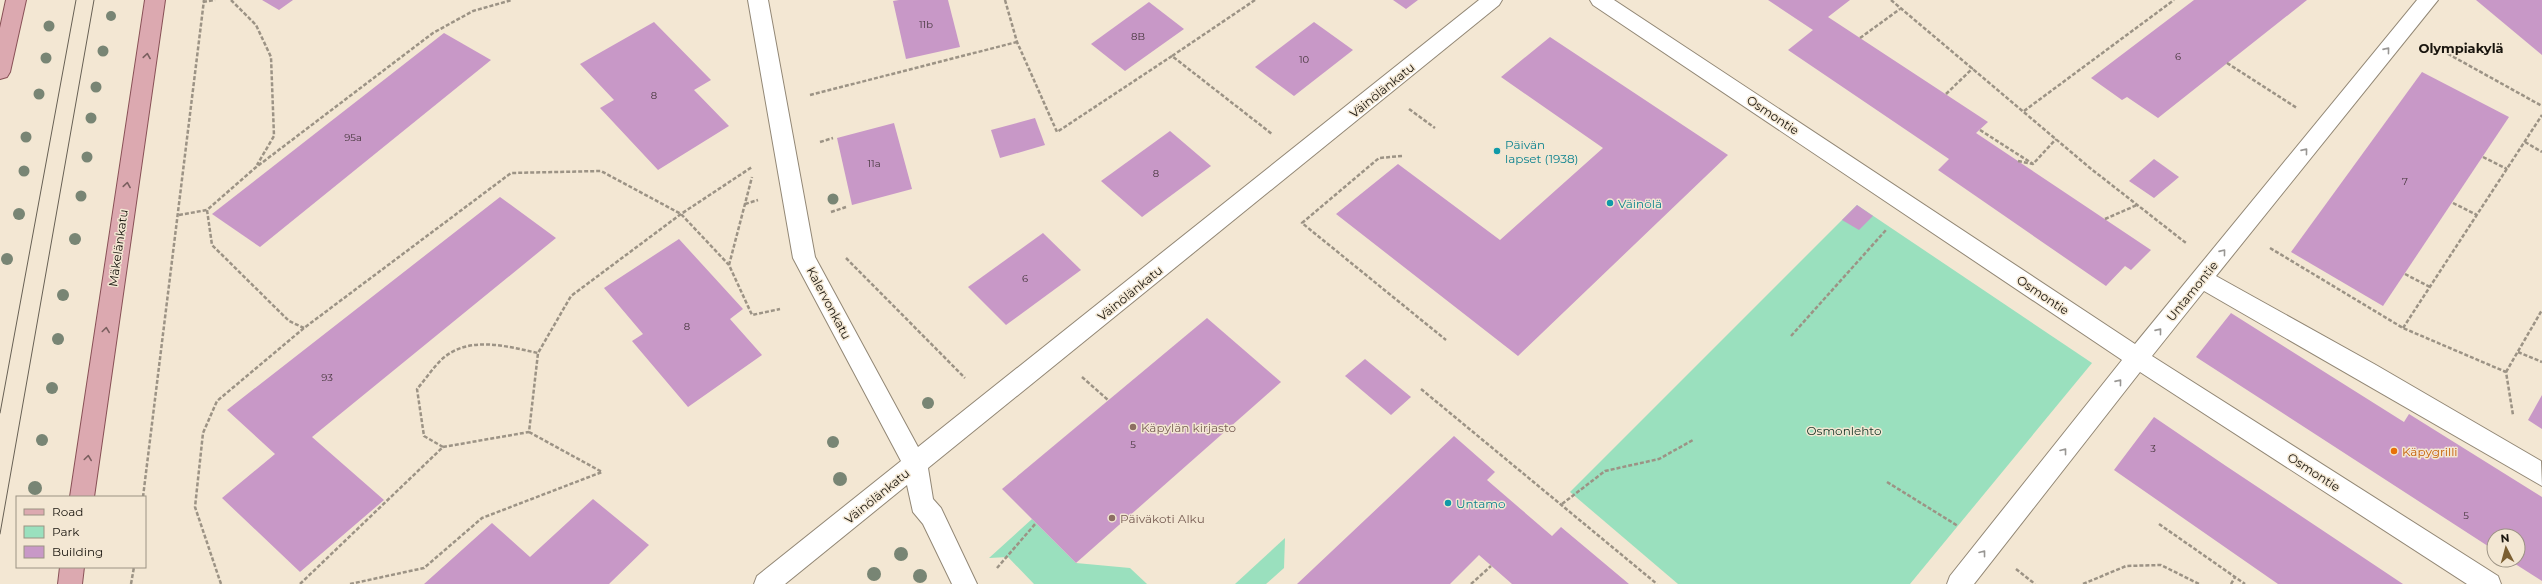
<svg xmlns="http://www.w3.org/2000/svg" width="2542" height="584" font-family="Montserrat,sans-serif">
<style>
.green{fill:#9ae0be}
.building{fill:#c898c7}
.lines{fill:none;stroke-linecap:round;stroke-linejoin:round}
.minor-casing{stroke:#928775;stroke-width:2}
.major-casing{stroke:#885056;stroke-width:2}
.path{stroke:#9c9385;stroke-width:2.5;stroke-dasharray:4 2;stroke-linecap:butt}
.minor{fill:#fff;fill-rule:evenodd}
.major{fill:#dca9b0;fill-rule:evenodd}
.tram{stroke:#676054;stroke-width:1}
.tree{fill:#788574}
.oneway{stroke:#989693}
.oneway2{stroke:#7a5f5f}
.culture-dot{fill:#0f9aa8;stroke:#f3e7d3;stroke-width:1.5}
.education-dot{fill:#8d6e63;stroke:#f3e7d3;stroke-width:1.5}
.food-dot{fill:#e8710a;stroke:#f3e7d3;stroke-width:1.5}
.labels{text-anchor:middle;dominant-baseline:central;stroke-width:3;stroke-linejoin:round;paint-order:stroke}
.number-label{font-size:10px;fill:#45363c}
.street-label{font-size:12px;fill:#19150e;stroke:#f3e7d3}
.culture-label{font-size:12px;fill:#0d838f;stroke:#f3e7d3;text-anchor:start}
.education-label{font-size:12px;fill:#785e54;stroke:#f3e7d3;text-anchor:start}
.park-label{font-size:12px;fill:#143426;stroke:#f3e7d3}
.food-label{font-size:12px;fill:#c56008;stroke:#f3e7d3;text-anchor:start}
.neighbourhood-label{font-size:13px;font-weight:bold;fill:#19150e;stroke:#f3e7d3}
</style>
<rect width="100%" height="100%" fill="#f3e7d3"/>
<g class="green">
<polygon points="1857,205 2092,363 1910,584 1678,584 1570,492"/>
<polygon points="1032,519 1076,563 1130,568 1147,584 1034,584 1008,557 989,558"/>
<polygon points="1285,538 1284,568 1266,584 1235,584"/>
</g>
<g class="building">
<polygon points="262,0 293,0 279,10"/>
<polygon points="899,0 948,0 960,47 906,59 893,1"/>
<polygon points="1393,0 1418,0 1406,9"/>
<polygon points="1768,0 1850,0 1828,17 1988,122 1976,133 2151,250 2131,270 2125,266 2106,286 1938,170 1949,159 1788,50 1813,30"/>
<polygon points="2194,0 2307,0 2158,118 2127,97 2122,100 2091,78"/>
<polygon points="2476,0 2542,0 2542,55"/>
<polygon points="1149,2 1184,29 1125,71 1091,44"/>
<polygon points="654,22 711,80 694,90 729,126 658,170 600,108 614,100 580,64"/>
<polygon points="1314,22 1353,50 1294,96 1255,67"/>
<polygon points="444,33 491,60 260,247 212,214"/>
<polygon points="1550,37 1728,155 1518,356 1336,214 1398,164 1500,240 1603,148 1501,77"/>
<polygon points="2422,72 2509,117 2383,306 2291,252"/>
<polygon points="1035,118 1045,145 1000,158 991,130"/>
<polygon points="894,123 912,189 852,205 837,138"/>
<polygon points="1170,131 1211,166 1142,217 1101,181"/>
<polygon points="2154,159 2179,177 2154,198 2129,181"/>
<polygon points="500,197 556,238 312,437 384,500 300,572 222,498 275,454 227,410"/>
<polygon points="1857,205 1873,216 1859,230 1842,220"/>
<polygon points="1043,233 1081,270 1006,325 968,287"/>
<polygon points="679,239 743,309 730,319 762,355 688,407 632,341 643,334 604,288"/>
<polygon points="2231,313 2404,422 2409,414 2542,497 2542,581 2509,560 2518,560 2518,536 2494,536 2494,550 2196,357"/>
<polygon points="1207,318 1281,382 1076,563 1002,489"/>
<polygon points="1365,359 1411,397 1391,415 1345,376"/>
<polygon points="2542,395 2542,429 2528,420"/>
<polygon points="2154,417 2226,466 2403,584 2278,584 2114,470"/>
<polygon points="1454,436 1495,472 1487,480 1552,536 1561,527 1629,584 1512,584 1479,555 1450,584 1297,584"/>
<polygon points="593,499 649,545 609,584 424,584 492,523 530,557"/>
</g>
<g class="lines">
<g class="minor-casing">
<g id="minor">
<polygon points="748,0 768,0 815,257 918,447 1479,0 1502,0 1499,5 928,468 933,499 941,508 977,584 952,584 923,524 913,512 907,485 785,584 754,584 757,576 901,461 793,258"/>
<polygon points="1590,0 1614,0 2135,344 2417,0 2438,0 2216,276 2376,365 2541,461 2542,486 2204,291 2152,356 2498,576 2501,584 2467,584 2140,372 1974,584 1947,584 1950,576 2122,360 1593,5"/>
</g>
</g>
<g class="major-casing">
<g id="major">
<polygon points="6,0 26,0 10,72 7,77 0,79 0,28"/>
<polygon points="145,0 165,0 94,497 70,497"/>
<polygon points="60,567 84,567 82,584 58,584"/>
</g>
</g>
<g class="path">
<polyline points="231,0 256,25 271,57 274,136 257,165"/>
<polyline points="1005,0 1017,42 1057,132 1172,56"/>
<polyline points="1255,0 1172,56 1272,134"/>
<polyline points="1891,0 2090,168 2186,243"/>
<polyline points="203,2 215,0"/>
<polyline points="1860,38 1900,9"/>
<polyline points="2432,45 2542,106"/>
<polyline points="2227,63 2297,108"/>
<polyline points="1946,94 1973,68"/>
<polyline points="810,95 1017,42"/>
<polyline points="1409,109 1435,128"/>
<polyline points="2024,111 2174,0"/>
<polyline points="1980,130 2033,164"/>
<polyline points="820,142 833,138"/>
<polyline points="2525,142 2542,152"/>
<polyline points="1402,156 1379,158 1302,223 1446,340"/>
<polyline points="2483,157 2507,169"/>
<polyline points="2018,161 2033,164 2056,139"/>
<polyline points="2453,203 2477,215"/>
<polyline points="745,204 758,200"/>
<polyline points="831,212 846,207"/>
<polyline points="179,215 207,210"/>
<polyline points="2105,219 2137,205"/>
<polyline points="2270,248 2403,328 2506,372 2513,415"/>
<polyline points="846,258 965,378"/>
<polyline points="729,265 752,177"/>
<polyline points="2405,274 2430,287"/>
<polyline points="304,328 289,321 212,245 207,210 255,168 433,33 473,11 512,0"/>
<polyline points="2403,328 2542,115"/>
<polyline points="1791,336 1886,230"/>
<polyline points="2518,352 2542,362"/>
<polyline points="2506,372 2542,310"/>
<polyline points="1082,377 1108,400"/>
<polyline points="1421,389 1657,584"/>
<polyline points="529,432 602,472"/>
<path d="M443 447 424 436 417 389C425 380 432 369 441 360 468 335 505 346 538 353"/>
<polyline points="1887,482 1958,526"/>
<polyline points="143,497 204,0"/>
<polyline points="1562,504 1605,471 1659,459 1693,440"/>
<polyline points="2159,524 2245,584"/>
<polyline points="997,568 1036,523"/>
<polyline points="2016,569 2035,584"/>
<polyline points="131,584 134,567"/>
<polyline points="221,584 195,507 203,433 217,401 304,328 511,173 601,171 681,214 729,265 752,315 780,309"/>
<polyline points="300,584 443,447 529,432 538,353 571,296 681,214 752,167"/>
<polyline points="350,584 424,568 482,518 602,472"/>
<polyline points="1471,584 1491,566"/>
<polyline points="2083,584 2126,566 2161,565 2199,584"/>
<polyline points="2231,584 2235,577"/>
</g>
<use href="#minor" class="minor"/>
<use href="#major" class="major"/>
<g class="tram">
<polyline points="0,413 76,0"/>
<polyline points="0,534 94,0"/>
</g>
</g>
<g class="tree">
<circle cx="111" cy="16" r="5"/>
<circle cx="49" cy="26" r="5.5"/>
<circle cx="103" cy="51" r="5.5"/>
<circle cx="46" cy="58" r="5.5"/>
<circle cx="96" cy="87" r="5.5"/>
<circle cx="39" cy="94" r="5.5"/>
<circle cx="91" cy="118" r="5.5"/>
<circle cx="26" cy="137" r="5.5"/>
<circle cx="87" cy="157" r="5.5"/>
<circle cx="24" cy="171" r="5.5"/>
<circle cx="81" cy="196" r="5.5"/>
<circle cx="833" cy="199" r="5.5"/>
<circle cx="19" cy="214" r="6"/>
<circle cx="75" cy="239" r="6"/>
<circle cx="7" cy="259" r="6"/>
<circle cx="63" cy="295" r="6"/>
<circle cx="58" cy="339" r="6"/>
<circle cx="52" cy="388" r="6"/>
<circle cx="928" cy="403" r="6"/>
<circle cx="42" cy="440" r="6"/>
<circle cx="833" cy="442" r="6"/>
<circle cx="840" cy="479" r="7"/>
<circle cx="35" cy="488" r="7"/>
<circle cx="901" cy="554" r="7"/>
<circle cx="874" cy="574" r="7"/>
<circle cx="920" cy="576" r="7"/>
</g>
<defs><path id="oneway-chevron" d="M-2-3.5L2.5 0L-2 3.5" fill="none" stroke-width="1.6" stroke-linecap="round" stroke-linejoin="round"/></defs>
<g class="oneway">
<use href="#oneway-chevron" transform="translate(2387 50) rotate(-51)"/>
<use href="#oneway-chevron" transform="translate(2305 151) rotate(-51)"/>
<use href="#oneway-chevron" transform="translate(2223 252) rotate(-51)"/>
<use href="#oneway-chevron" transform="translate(2159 331) rotate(-51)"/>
<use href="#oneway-chevron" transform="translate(2119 382) rotate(-51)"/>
<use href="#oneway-chevron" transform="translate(2064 451) rotate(-52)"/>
<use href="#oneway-chevron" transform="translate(1983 553) rotate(-52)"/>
</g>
<g class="oneway2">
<use href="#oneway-chevron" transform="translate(147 56) rotate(-81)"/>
<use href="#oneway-chevron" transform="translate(127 185) rotate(-81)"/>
<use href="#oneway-chevron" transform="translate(106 330) rotate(-82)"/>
<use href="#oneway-chevron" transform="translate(88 458) rotate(-82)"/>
</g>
<g class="culture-dot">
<circle cx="1497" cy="151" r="4"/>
<circle cx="1610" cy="203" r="4"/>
<circle cx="1448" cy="503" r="4"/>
</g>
<g class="education-dot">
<circle cx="1133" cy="427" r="4"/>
<circle cx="1112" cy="518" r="4"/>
</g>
<circle class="food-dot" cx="2394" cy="451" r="4"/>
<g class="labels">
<g class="number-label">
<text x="926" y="24">11b</text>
<text x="1138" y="36">8B</text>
<text x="2178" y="56">6</text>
<text x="1304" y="59">10</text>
<text x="654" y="95">8</text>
<text x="353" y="137">95a</text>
<text x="874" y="163">11a</text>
<text x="1156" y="173">8</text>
<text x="2405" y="181">7</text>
<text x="1025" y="278">6</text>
<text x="687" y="326">8</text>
<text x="327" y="377">93</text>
<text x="1133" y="444">5</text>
<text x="2153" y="448">3</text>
<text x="2466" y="515">5</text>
</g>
<g class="street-label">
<text transform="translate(1382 90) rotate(-39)">Väinölänkatu</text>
<text transform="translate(1773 115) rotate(34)">Osmontie</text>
<text transform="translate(118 248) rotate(-82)">Mäkelänkatu</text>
<text transform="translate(2192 291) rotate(-51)">Untamontie</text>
<text transform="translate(1130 293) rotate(-39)">Väinölänkatu</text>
<text transform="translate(2043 295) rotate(34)">Osmontie</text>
<text transform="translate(829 303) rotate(62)">Kalervonkatu</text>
<text transform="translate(2314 472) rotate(33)">Osmontie</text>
<text transform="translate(877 496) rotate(-39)">Väinölänkatu</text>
</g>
<g class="culture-label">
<text x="1505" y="144">Päivän<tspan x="1505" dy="14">lapset (1938)</tspan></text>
<text x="1618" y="203">Väinölä</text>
<text x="1456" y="503">Untamo</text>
</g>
<g class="education-label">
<text x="1141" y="427">Käpylän kirjasto</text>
<text x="1120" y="518">Päiväkoti Alku</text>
</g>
<g class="park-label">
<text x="1844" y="430">Osmonlehto</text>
</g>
<g class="food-label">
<text x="2402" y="451">Käpygrilli</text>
</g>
<g class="neighbourhood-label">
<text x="2461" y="48">Olympiakylä</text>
</g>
</g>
<rect x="16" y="496" width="130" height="72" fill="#f3e7d3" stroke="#9c9384"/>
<rect x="24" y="509" width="20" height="6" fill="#dca9b0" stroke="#9c9384"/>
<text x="52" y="516" font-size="12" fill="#19150e">Road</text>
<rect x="24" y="526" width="20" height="12" fill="#9ae0be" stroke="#9c9384"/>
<text x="52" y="536" font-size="12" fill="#19150e">Park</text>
<rect x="24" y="546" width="20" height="12" fill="#c898c7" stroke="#9c9384"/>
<text x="52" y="556" font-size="12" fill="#19150e">Building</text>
<g transform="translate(2506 548) rotate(354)"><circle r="19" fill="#f3e7d3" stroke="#9c9384"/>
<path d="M0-3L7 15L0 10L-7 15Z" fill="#7b5f32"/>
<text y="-6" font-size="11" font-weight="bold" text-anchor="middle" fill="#19150e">N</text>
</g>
</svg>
